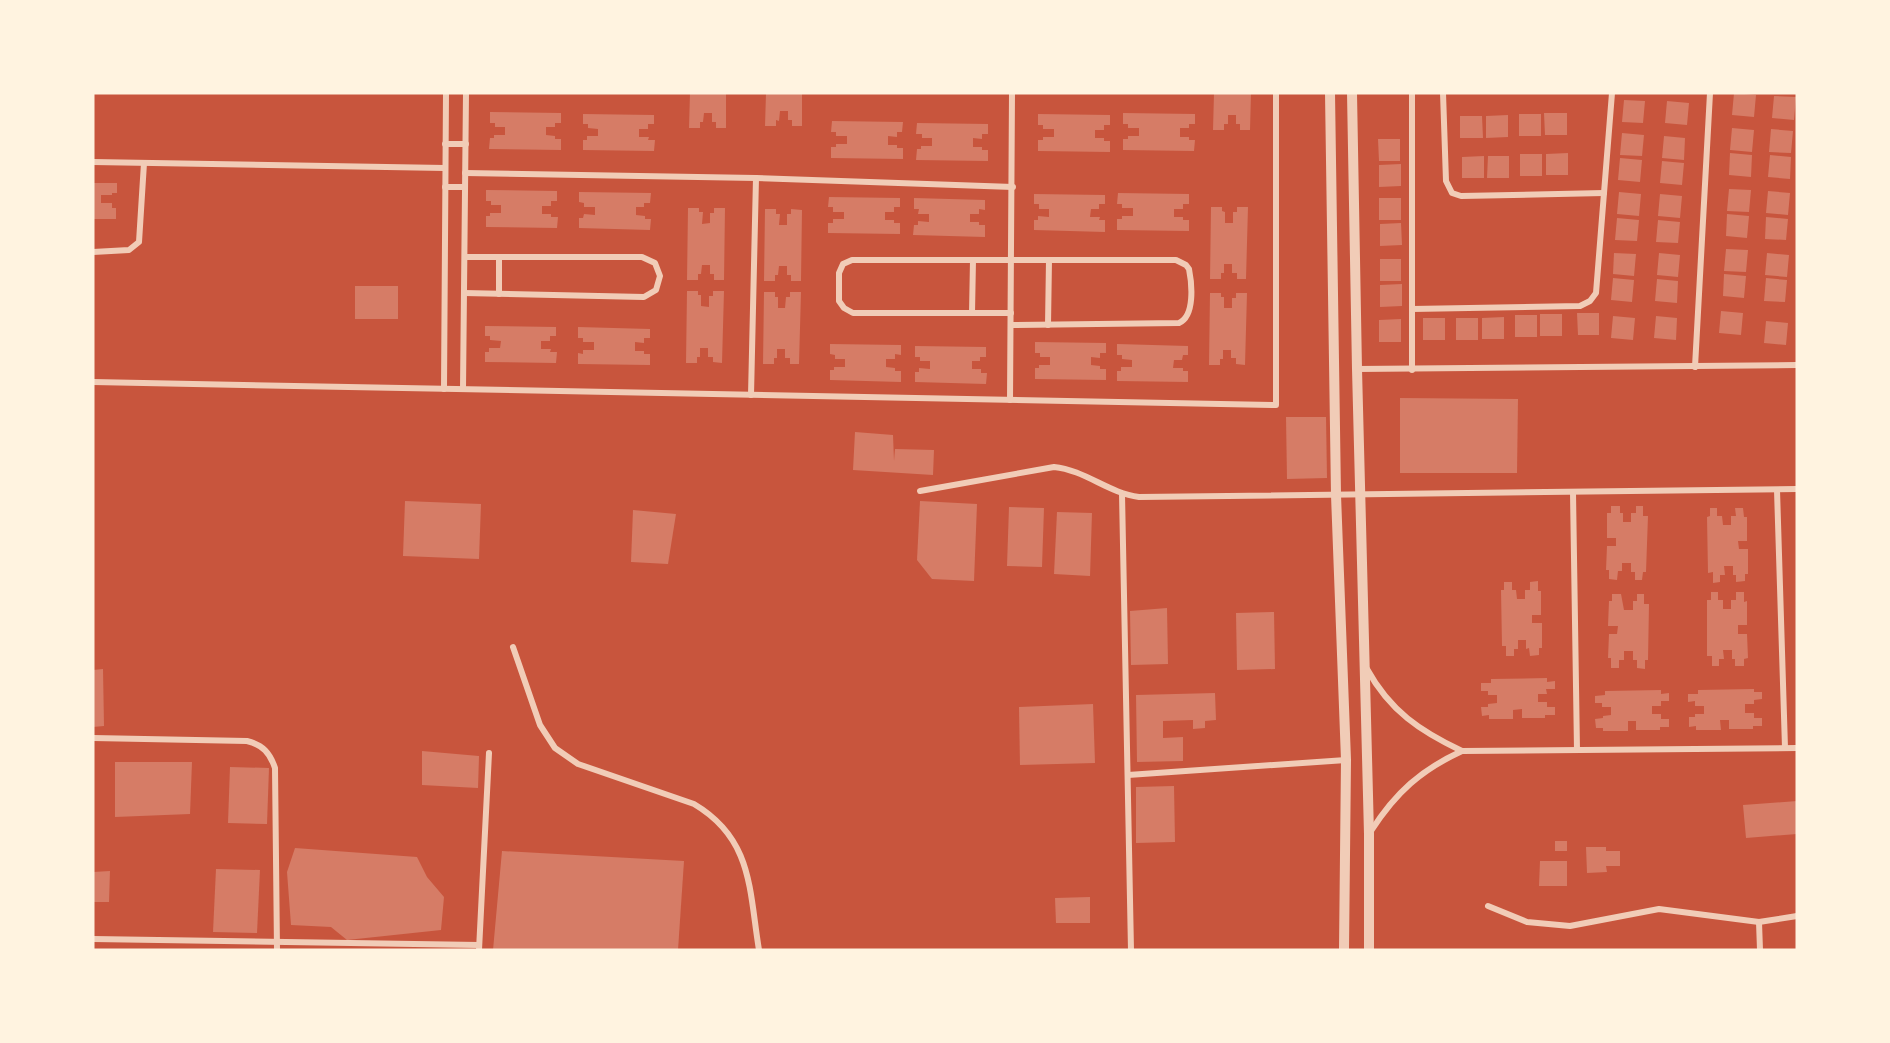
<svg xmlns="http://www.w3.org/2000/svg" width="1890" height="1043" font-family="Commissioner,sans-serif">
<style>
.building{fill:#d67c66}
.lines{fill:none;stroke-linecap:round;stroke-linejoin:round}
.minor{stroke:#f1ccb7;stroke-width:6}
.tertiary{stroke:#f1ccb7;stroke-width:10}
</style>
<rect width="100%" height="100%" fill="#c8553d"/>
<g class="building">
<polygon points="690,93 726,93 726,128 716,128 716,122 712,122 712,113 704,113 703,122 700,122 700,128 689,128"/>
<polygon points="766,93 802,93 802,126 792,126 792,120 788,120 788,111 780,111 779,121 776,120 776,126 765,126"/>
<polygon points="1214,93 1251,93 1250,130 1240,130 1240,124 1236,124 1236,115 1228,115 1228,124 1224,124 1224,130 1213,130"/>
<polygon points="1734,93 1756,95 1754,117 1732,115"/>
<polygon points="1774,96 1796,97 1794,120 1772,118"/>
<polygon points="1624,100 1645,101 1643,123 1622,122"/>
<polygon points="1667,101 1689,103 1687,125 1665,123"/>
<polygon points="490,112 561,113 561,123 555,123 555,127 546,127 546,135 555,136 555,139 561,139 561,150 489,149 490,138 494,138 494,135 505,135 505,127 495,127 495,123 490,123"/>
<polygon points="1123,113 1195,114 1195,124 1189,124 1189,128 1180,128 1180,137 1189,137 1189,140 1195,140 1194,151 1123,150 1123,139 1128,139 1128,136 1139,136 1139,128 1128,128 1128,124 1123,124"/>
<polygon points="1544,113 1567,113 1567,135 1545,135"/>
<polygon points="583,114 654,115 654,124 648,124 648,129 639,129 639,137 649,137 648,140 655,140 654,151 583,150 583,140 587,140 587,136 598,136 598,129 588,128 588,124 583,124"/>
<polygon points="1038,114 1110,115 1110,125 1104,125 1104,130 1095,130 1095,138 1104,138 1104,141 1110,141 1110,152 1038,151 1038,140 1043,140 1043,137 1054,137 1054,129 1043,129 1043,125 1038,125"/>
<rect x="1519" y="114" width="22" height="22"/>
<polygon points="1508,115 1508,137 1486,138 1486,116"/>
<polygon points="1460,116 1482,116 1483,138 1460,138"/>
<polygon points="832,121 903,122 902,132 897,132 897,137 888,136 888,145 897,145 897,148 903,148 903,159 831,158 831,147 836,147 836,144 847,144 847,136 836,136 836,132 831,132"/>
<polygon points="917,123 988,124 988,134 982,134 982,139 973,138 973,147 982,147 982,150 988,150 988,161 916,160 917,149 921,149 921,146 932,146 932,138 922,138 922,134 916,134"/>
<polygon points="1732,128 1754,130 1752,152 1730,150"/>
<polygon points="1771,129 1793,131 1791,153 1769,152"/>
<polygon points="1622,133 1644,135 1642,156 1620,155"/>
<polygon points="1664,136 1685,138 1684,160 1662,158"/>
<polygon points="1378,139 1400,139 1400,161 1379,161"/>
<polygon points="1568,153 1568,175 1546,175 1546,154"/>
<polygon points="1730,153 1752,155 1751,177 1729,175"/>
<rect x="1520" y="154" width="22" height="22"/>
<polygon points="1770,155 1791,157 1790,179 1768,177"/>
<polygon points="1484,156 1484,178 1462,178 1462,157"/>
<polygon points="1488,156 1509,156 1509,178 1487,178"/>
<polygon points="1620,158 1642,160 1640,182 1618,180"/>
<polygon points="1662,161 1684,163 1682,185 1660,183"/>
<polygon points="1401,164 1401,186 1379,187 1379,165"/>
<polygon points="93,183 117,183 117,193 112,193 112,195 101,195 101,203 112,203 112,208 116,208 116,219 93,219"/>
<polygon points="1729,189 1751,190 1749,212 1727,211"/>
<polygon points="486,190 557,191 557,201 551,201 551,206 542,206 542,214 551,214 551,217 558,217 557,228 486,227 486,216 490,216 490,213 501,213 501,205 491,205 491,201 486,201"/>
<polygon points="1768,191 1790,193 1788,215 1766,213"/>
<polygon points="579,192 651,193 650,203 644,203 644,207 636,207 636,215 645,216 645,219 651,219 650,230 579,228 579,218 583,218 584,214 595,215 595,207 584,207 584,203 579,202"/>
<polygon points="1619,192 1641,194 1639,216 1617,214"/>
<polygon points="1118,193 1189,194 1189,204 1183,204 1183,209 1174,209 1174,217 1183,217 1183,220 1189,220 1189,231 1117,230 1117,219 1122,219 1122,216 1133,216 1133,208 1122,208 1122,204 1117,204"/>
<polygon points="1034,194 1105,195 1105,204 1099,204 1099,209 1091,209 1090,217 1100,217 1099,220 1105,220 1105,232 1034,230 1034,220 1038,220 1038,216 1049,217 1049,209 1039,209 1039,204 1034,204"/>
<polygon points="1660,194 1682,196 1680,218 1658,216"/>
<polygon points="829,197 900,198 900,207 894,207 894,212 885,212 885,220 894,220 894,223 900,223 900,234 828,233 828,223 833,223 833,219 844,219 844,212 833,212 833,207 828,207"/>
<polygon points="914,198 985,200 985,210 979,209 979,214 970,214 970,222 979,222 979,225 985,225 985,237 913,235 914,225 918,225 918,221 929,222 929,214 918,214 919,209 914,209"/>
<rect x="1379" y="198" width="22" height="22"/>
<polygon points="1211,207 1222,207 1222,211 1225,212 1225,223 1233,223 1233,212 1237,212 1237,207 1248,207 1246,279 1237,279 1237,273 1232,273 1232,264 1224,264 1224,273 1221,273 1221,279 1210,279"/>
<polygon points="688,208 699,208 699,212 703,212 702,224 710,223 710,213 714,213 714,208 725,208 724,280 714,280 714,274 710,274 710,265 702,265 701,274 698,274 698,280 687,280"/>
<polygon points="765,209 776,209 776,214 780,214 779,225 787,225 787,214 791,214 791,209 802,210 801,281 791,281 791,275 787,275 787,266 779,266 778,275 775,275 775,281 764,281"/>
<polygon points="1727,214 1749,216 1747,238 1726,236"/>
<polygon points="1766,217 1788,219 1786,240 1765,239"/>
<polygon points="1617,218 1639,220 1637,241 1615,240"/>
<polygon points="1658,220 1680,222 1678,243 1656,242"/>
<polygon points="1401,223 1402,245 1380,246 1380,224"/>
<polygon points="1726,249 1748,250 1746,272 1724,271"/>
<polygon points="1614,253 1636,254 1634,276 1613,274"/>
<polygon points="1659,253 1680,255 1678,277 1657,275"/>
<polygon points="1767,253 1789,255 1787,277 1765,275"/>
<rect x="1380" y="259" width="21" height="22"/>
<polygon points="1724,274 1746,276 1744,298 1723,296"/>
<polygon points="1613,278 1634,280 1632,302 1611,300"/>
<polygon points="1766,278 1787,280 1785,302 1764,301"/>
<polygon points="1657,279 1678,281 1677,303 1655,301"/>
<polygon points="1402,284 1402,306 1380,307 1380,285"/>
<rect x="355" y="286" width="43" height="33"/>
<polygon points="687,291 698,291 698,295 701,295 701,306 709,307 709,296 713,296 713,291 724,291 722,363 713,362 713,357 708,357 708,348 700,348 700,357 697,357 697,363 686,363"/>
<polygon points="764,292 775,292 775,297 778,297 778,308 785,308 786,297 790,297 790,292 801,292 799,364 790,364 790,358 785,358 785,349 777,349 777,358 774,358 774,364 763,364"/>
<polygon points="1210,293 1221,293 1221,297 1224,297 1224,308 1232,308 1232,298 1236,298 1236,293 1247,293 1245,365 1236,364 1236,358 1231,358 1231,350 1223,350 1223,359 1220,359 1220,365 1209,365"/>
<polygon points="1721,311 1743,313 1741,335 1719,333"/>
<polygon points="1577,313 1599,313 1599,335 1578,335"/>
<rect x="1540" y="314" width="22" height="22"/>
<rect x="1515" y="315" width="22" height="22"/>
<polygon points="1613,316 1635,318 1633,340 1611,338"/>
<polygon points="1656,316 1677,318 1676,340 1654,338"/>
<polygon points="1504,317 1504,339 1482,339 1482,318"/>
<rect x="1423" y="318" width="22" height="22"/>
<rect x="1456" y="318" width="22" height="22"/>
<polygon points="1401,319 1401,342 1379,342 1379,320"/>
<polygon points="1766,321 1788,323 1786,345 1764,343"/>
<polygon points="485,326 556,327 556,336 550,336 550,341 541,341 541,349 551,349 550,352 557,352 556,363 485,362 485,352 489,352 489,348 500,348 501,341 490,340 490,336 485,336"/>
<polygon points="578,327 650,329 650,338 644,338 644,343 635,342 635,351 644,351 644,354 650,354 650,365 578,364 578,353 583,354 583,350 594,350 594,342 583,342 583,338 578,338"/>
<polygon points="1035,342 1106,343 1106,353 1100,353 1100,358 1091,357 1091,365 1100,366 1100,369 1106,369 1106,380 1035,379 1035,368 1039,368 1039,365 1050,365 1050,357 1040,357 1040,353 1035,353"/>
<polygon points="830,344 901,345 901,355 895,354 895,359 886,359 886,367 895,368 895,371 901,371 901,382 830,380 830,370 834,370 834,367 845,367 845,359 835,359 835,355 830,354"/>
<polygon points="1117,344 1188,346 1188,355 1183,355 1182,360 1174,360 1173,368 1183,368 1183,371 1188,371 1188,382 1117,381 1117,371 1121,371 1121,367 1132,367 1132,360 1122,359 1122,355 1117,355"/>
<polygon points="915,346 986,347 986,357 980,357 980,361 972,361 972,369 981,369 981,373 987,373 986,384 915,382 915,372 919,372 919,368 930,369 930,361 920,361 920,357 915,357"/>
<polygon points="1400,398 1518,399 1517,473 1400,473"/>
<polygon points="1286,417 1326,417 1327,478 1287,479"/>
<polygon points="855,432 893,435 894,461 895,449 934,450 933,475 853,470"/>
<polygon points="405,501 481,504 479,559 403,556"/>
<polygon points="920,501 977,504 974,581 932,579 917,560"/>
<polygon points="1611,506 1620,506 1620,513 1623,513 1623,522 1631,522 1631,513 1636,513 1636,506 1643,506 1643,516 1648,516 1646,572 1643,572 1642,580 1635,580 1635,572 1631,572 1631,563 1622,563 1622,571 1618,571 1617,580 1609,579 1609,570 1606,570 1607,546 1616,546 1616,538 1607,538 1607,513 1611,513"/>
<polygon points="1009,507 1044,508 1042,567 1007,566"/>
<polygon points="1710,508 1717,508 1717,516 1722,516 1723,525 1731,525 1731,516 1736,516 1735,508 1743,508 1744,517 1747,517 1747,541 1738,541 1739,549 1748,549 1748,574 1745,574 1745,581 1736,582 1736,575 1733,575 1733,566 1724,566 1725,575 1720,575 1720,582 1713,583 1713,572 1708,573 1707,517 1710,516"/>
<polygon points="633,510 676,514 668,564 631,562"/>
<polygon points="1057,512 1092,513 1090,576 1054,574"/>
<polygon points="1538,581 1538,591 1541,591 1541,615 1532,615 1532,623 1542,623 1542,648 1539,648 1539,655 1530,656 1529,648 1526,649 1526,640 1518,640 1518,649 1514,649 1514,656 1506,656 1506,646 1502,646 1501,590 1504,590 1504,582 1512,582 1512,590 1516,590 1517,599 1525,599 1525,590 1530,590 1530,582"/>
<polygon points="1711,592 1718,592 1718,600 1723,600 1723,609 1731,609 1731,600 1736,600 1736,592 1744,592 1744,602 1747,601 1747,625 1738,625 1738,634 1747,634 1748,658 1744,659 1744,666 1735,666 1735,659 1732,659 1732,650 1723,650 1724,659 1719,659 1719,666 1712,666 1712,656 1707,656 1707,600 1711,600"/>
<polygon points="1612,594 1621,594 1624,610 1633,610 1633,601 1637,601 1637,594 1644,594 1644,604 1649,604 1648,660 1645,660 1645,669 1637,668 1637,660 1633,660 1633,651 1624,651 1624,660 1619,660 1619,668 1611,668 1611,658 1608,658 1609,634 1617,634 1618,626 1608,626 1609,601 1612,601"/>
<polygon points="1167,608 1168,664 1131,665 1130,611"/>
<polygon points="1274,612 1275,669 1237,670 1236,613"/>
<polygon points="103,669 104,726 93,727 93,670"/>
<polygon points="1547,678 1547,682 1555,681 1555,689 1546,689 1547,694 1538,694 1538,702 1547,702 1547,707 1555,707 1555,715 1545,715 1545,718 1522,718 1522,709 1513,710 1513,719 1489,719 1489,715 1482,716 1481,707 1488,707 1488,704 1497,703 1497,695 1488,695 1488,691 1481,691 1481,683 1491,683 1491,679"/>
<polygon points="1754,689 1754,692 1762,692 1762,699 1754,700 1754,704 1745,704 1745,713 1754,713 1754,718 1762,718 1762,726 1753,726 1753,729 1729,729 1729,720 1720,720 1721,730 1696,730 1696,726 1689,727 1689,717 1695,717 1695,714 1704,714 1704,706 1695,706 1695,701 1688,702 1688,694 1698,694 1698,690"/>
<polygon points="1661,690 1661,694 1669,693 1669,701 1661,701 1661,706 1652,706 1652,714 1661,714 1661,719 1669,719 1669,727 1660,727 1660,730 1636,730 1636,721 1628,721 1628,731 1603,731 1603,728 1596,728 1595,719 1603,718 1603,716 1611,715 1611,707 1602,707 1602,703 1595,703 1595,696 1605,695 1605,691"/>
<polygon points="1215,693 1216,720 1205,721 1205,728 1193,729 1193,720 1163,721 1163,738 1183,737 1183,761 1137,762 1136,695"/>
<polygon points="1093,704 1095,763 1020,765 1019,707"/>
<polygon points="422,751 479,756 478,788 422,785"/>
<polygon points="115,762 192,762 190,814 115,817"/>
<polygon points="230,767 269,768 267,824 228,823"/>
<polygon points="1174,786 1175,842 1136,843 1136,787"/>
<polygon points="1797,801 1797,834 1746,838 1743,805"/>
<rect x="1555" y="841" width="12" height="10"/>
<polygon points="1586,847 1606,847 1606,851 1620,851 1620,866 1606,866 1607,872 1587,873"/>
<polygon points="295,848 417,857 427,877 444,897 441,930 347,940 331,927 291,925 287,872"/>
<polygon points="502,851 684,861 678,950 493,950"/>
<polygon points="1540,861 1567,861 1567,886 1539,886"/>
<polygon points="216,869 260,870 257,933 213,932"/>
<polygon points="110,871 109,902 93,902 93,872"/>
<polygon points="1090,897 1090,923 1056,923 1055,898"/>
</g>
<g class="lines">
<g class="minor">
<polyline points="1412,93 1412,370"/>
<polyline points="1443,93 1446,181 1452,193 1461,196 1604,193"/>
<polyline points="445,144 466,144"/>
<polyline points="93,162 445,168"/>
<polyline points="465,173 756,178 1013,187"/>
<polyline points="445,187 465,187"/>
<polyline points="93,252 129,250 139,242 144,163"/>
<polyline points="464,293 644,297 656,290 660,276 655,263 642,257 465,257"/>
<polyline points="499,294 499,257"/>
<polyline points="1412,309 1580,306 1590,301 1596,293 1612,93"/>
<polyline points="972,313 973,260"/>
<path d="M1011 325 1179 323C1195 316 1192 284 1189 269L1186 265 1176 260H852L843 264 839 273V301L844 308 853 313H1011"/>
<polyline points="1048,325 1049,260"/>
<polyline points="1695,367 1710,93"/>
<polyline points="1357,369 1797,365"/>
<polyline points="93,382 1276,405 1276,93"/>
<polyline points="444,389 446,93"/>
<polyline points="463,389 466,93"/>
<polyline points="751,395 756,178"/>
<polyline points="1010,400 1012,93"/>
<polyline points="1777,490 1785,748"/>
<path d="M920 491 1054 467C1085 470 1108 493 1139 497L1797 489"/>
<polyline points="1573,493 1577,750"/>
<polyline points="1122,494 1131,950"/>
<path d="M513 647 540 725 555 748 578 764 694 804C753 839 749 890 759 950"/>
<path d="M1367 669C1390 711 1420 731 1462 751"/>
<path d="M93 738 247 741C263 745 270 753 275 768L277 950"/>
<polyline points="1128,775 1346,760"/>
<path d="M1371 831C1396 792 1421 770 1462 751L1797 748"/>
<polyline points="1488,906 1527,922 1570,926 1659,909 1759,922 1797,916"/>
<polyline points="1759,922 1760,950"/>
<polyline points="93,939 479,945"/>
<polyline points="479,950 489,753"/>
</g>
<g class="tertiary">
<polyline points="1330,93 1336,495 1346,760 1344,950"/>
<polyline points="1352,93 1357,369 1369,834 1369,950"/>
</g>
</g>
<rect width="1890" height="1043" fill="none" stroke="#fff3e0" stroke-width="189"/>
</svg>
